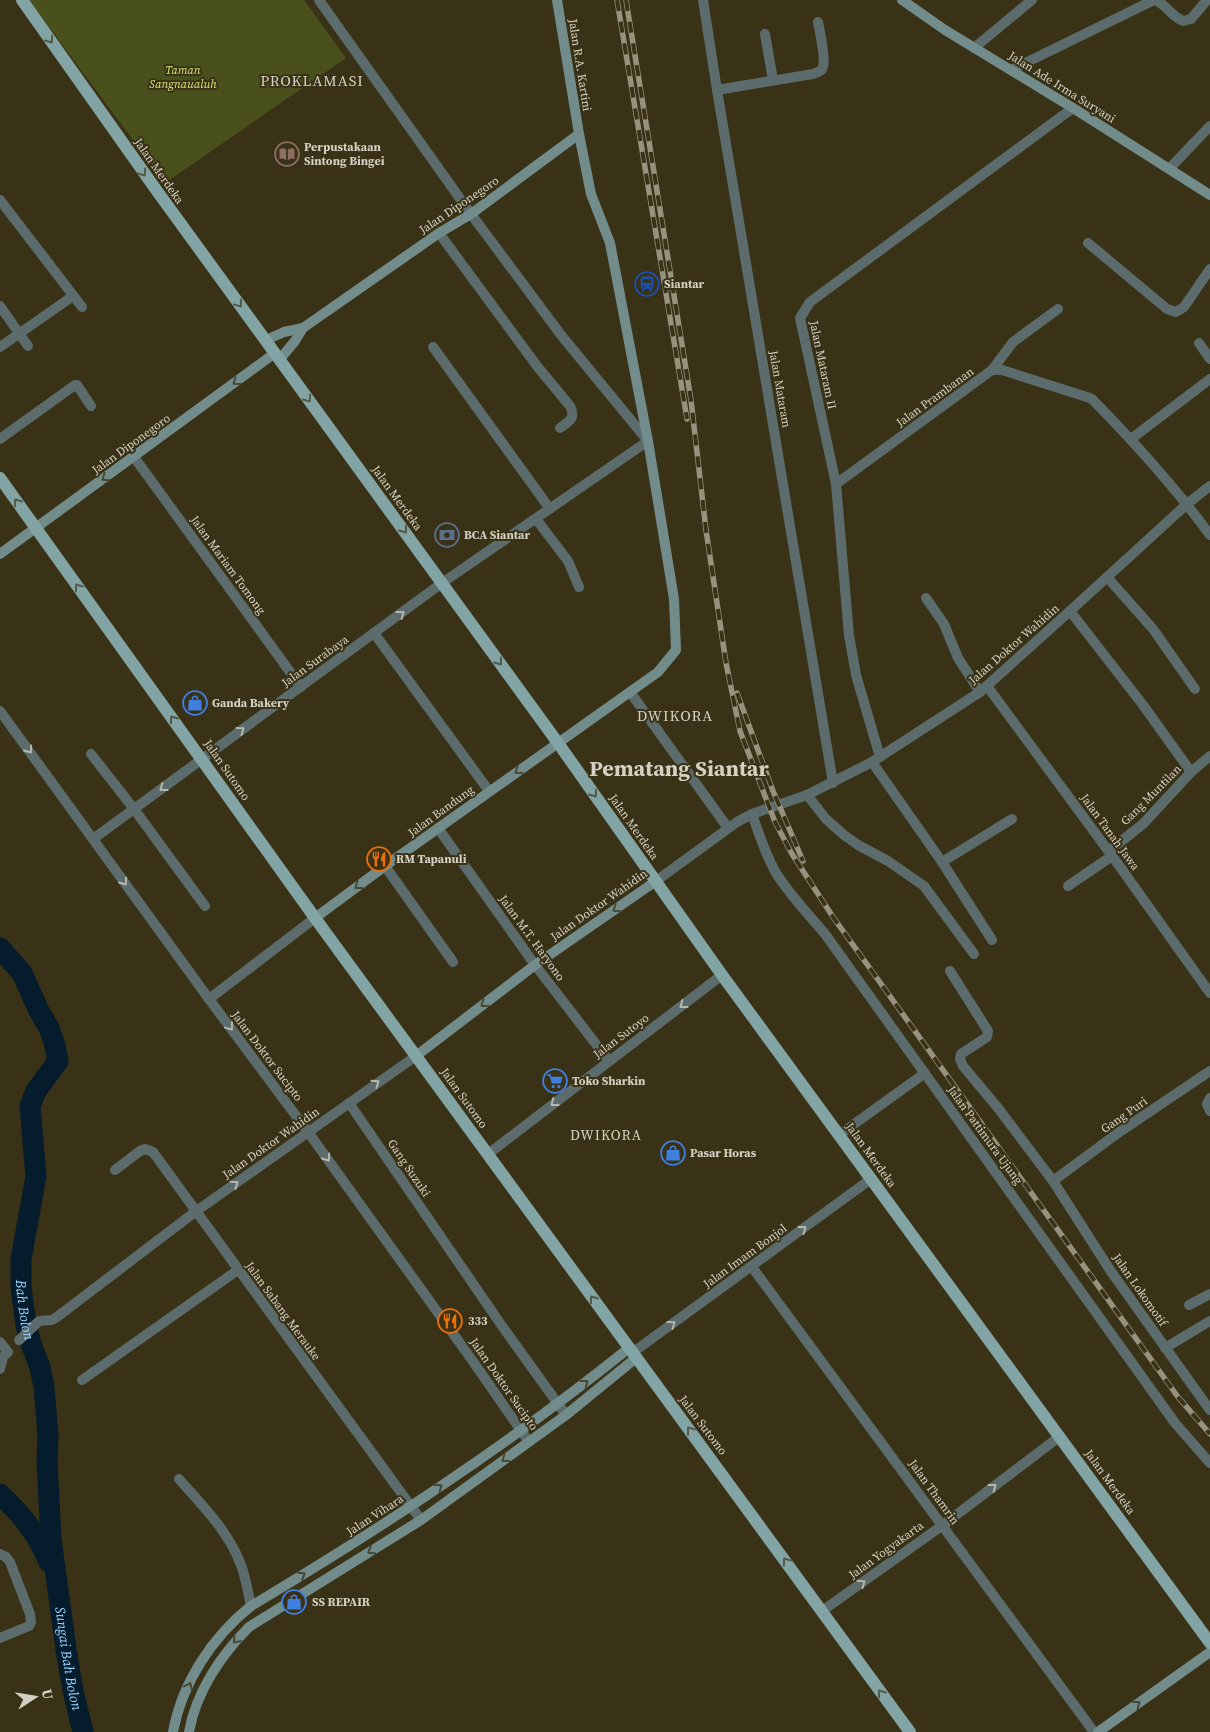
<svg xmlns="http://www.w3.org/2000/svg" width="1210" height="1732" font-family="'Source Serif 4',serif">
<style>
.green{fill:#49501c}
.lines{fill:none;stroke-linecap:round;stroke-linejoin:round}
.river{stroke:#041c2c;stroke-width:21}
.street{stroke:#5c6c6c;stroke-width:10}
.secondary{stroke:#728c8c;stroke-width:10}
.primary{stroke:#83a4a4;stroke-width:12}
.rail-casing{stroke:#97927e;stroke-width:5.5}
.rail{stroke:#393217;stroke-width:4;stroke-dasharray:11;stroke-linecap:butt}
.oneway{stroke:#535a48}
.oneway2{stroke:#474834}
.oneway3{stroke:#b7b8ac}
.labels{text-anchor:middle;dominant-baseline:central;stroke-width:4;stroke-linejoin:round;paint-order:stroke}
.street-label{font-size:12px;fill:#d5d1c2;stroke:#393217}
.park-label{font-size:12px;font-style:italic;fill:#d5e675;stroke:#393217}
.poi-label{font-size:12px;font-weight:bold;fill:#d5d1c2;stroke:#393217;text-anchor:start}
.neighbourhood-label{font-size:14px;letter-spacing:1px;fill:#d5d1c2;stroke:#393217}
.water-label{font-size:14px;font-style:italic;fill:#9bd3fe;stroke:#393217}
.quarter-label{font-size:15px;letter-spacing:1px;fill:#d5d1c2;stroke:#393217}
.town-label{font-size:22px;font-weight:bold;fill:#d5d1c2;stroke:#393217}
</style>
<rect width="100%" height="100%" fill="#393217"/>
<polygon class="green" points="29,0 304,0 346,58 165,183"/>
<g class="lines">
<g class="river">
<path id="s1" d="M0 948 22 973 39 1011 49 1028 55 1045 58 1061 36 1091 30 1106 36 1176 21 1259V1287L26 1325 31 1344 40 1367 44 1387 48 1435 47 1462 51 1539 66 1649 73 1691 83 1732"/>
<path d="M0 1494C22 1515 37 1533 49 1562"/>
</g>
<g class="street">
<polyline points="703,0 717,90 833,783"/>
<path d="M1155 0C1166 4 1171 16 1183 21L1191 19 1207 0"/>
<polyline points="765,34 773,80"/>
<polyline points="974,48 1032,0"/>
<polyline points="1011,70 1154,0"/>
<path d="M717 90 813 74C817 72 822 72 823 67 826 58 820 33 818 22"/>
<polyline points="1169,169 1210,126"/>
<polyline points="0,200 82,307"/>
<path d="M439 233 537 366 570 406C576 418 570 421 560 428"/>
<polyline points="1088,243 1167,309 1176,312 1184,307 1210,269"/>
<polyline points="0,306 28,346"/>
<polyline points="1199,343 1210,359"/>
<polyline points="0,347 73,296"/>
<polyline points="433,347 550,509"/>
<polyline points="992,370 1013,342 1058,309"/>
<polyline points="0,439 75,385 77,385 91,406"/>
<polyline points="1131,439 1210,379"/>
<polyline points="134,457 301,687"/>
<path d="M836 484 992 370H1002L1090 398 1093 400C1135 443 1175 487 1210 535"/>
<polyline points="536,519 568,561 579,587"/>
<polyline points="1107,577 1153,629 1195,689"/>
<polyline points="926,598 944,624 958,658 980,692"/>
<polyline points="1070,611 1143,705 1191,772"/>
<polyline points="374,633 489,791"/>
<polyline points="987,686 1118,864 1210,993"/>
<polyline points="630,692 728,828"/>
<polyline points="0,711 209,999 308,1132 472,1360 529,1442"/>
<polyline points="91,754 134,809 205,906"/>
<polyline points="880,757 856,675 849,635 836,484 800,318 810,302 1073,108"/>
<polyline points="872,762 942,862 992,940"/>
<polyline points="807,795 826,819 844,835 858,845 888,861 924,886 974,954"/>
<path d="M752 814C759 834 765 854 776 873 790 895 808 914 825 934L1175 1423 1210 1463"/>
<polyline points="438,828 535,965 609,1061"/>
<polyline points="93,839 442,583 648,441 561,335 471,214 319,0"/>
<polyline points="1109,851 1143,824 1191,772 1210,756"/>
<polyline points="942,862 1012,819"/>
<polyline points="385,866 453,962"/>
<polyline points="656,881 737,822 752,814 807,795 872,762 980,692 1070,611 1187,504 1210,486"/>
<polyline points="1068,886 1112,856"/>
<polyline points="950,971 988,1031 987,1037 961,1054 960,1059 963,1066 998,1108 1053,1181 1110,1270 1210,1410"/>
<polyline points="209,999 315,918"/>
<polyline points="1210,1098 1207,1104 1210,1111"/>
<polyline points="349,1103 502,1326 566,1415"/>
<polyline points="839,1135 925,1073"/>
<polyline points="488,1154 722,975"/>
<polyline points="115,1170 140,1151 145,1149 153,1152 421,1520"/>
<polyline points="1053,1181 1118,1133 1210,1071"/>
<polyline points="752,1267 1094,1732"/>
<polyline points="1189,1305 1210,1294"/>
<polyline points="19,1340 39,1321 52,1320 57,1317 195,1212 416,1056"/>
<polyline points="0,1342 8,1352 3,1357 0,1369"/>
<polyline points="1165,1348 1210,1321"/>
<polyline points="632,1353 871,1179"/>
<polyline points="82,1380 238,1270"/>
<path d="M179 1479C202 1505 229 1532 241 1565 246 1578 248 1593 251 1606"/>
<polyline points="0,1554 6,1557 10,1562 30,1614 31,1622 29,1626 0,1638"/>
<polyline points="822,1611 943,1525 1059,1437"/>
</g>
<g class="secondary">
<polyline points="902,0 945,30 1073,108 1210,195"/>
<polyline points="266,340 284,332 303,328"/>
<polyline points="280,359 295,341 303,328 439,233 471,214 579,134"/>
<polyline points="0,554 275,353"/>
<polyline points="315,918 385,866 658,672 676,650 674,599 648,441 610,243 591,194 579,134 557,0"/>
<polyline points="416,1056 535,965 656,881"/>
<path d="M173 1732C182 1683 212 1637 251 1606 382 1528 510 1444 629 1348"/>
<path d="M189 1732C196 1692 221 1655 249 1627L421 1520 566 1415 636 1358"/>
<polyline points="1098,1732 1210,1652"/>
</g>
<g class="primary">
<polyline points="22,0 157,191 558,743 722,975 1210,1643"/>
<polyline points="0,478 315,918 910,1732"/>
</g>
<g class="rail-casing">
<g id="rail">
<polyline points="617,0 687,419"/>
<polyline points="626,0 691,400 706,530 726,663 740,731 775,822 792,854 833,917 1178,1397 1210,1434"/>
<polyline points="737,693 773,791 803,861"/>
</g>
</g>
<use href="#rail" class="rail"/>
</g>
<defs><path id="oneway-chevron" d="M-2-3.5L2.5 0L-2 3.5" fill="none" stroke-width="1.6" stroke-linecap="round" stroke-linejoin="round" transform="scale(1.25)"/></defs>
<g class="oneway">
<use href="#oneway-chevron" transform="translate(50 40) rotate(55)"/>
<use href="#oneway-chevron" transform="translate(143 173) rotate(55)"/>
<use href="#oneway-chevron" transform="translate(239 304) rotate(54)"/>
<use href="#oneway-chevron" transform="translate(308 399) rotate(54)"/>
<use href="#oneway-chevron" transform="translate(17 502) rotate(-125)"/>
<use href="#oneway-chevron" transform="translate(404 530) rotate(54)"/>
<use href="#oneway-chevron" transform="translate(78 587) rotate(-126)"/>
<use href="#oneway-chevron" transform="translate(499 662) rotate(54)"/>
<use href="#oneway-chevron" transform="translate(173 719) rotate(-126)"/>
<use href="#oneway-chevron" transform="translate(594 794) rotate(55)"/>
<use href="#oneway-chevron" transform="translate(593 1299) rotate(-126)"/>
<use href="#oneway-chevron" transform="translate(690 1430) rotate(-127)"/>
<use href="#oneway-chevron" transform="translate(786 1561) rotate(-126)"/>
<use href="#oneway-chevron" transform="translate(881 1693) rotate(-126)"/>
</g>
<g class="oneway2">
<use href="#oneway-chevron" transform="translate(236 382) rotate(144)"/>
<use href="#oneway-chevron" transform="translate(105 478) rotate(145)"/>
<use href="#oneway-chevron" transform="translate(518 771) rotate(144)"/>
<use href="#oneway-chevron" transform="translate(358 886) rotate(143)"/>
<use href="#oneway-chevron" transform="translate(616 909) rotate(145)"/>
<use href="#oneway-chevron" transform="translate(484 1004) rotate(143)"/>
<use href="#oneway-chevron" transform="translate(585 1383) rotate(-38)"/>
<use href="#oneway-chevron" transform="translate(505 1459) rotate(144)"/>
<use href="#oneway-chevron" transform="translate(439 1487) rotate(-36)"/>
<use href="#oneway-chevron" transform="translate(371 1551) rotate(148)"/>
<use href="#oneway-chevron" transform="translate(302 1575) rotate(-31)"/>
<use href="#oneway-chevron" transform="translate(236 1640) rotate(134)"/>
<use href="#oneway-chevron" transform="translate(189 1686) rotate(-65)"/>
<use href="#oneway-chevron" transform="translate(1137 1704) rotate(-35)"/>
</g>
<g class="oneway3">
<use href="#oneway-chevron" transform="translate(401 614) rotate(-36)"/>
<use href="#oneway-chevron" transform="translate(241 730) rotate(-36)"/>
<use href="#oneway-chevron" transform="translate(29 750) rotate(54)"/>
<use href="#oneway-chevron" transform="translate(163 788) rotate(143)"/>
<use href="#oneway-chevron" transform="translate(124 882) rotate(54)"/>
<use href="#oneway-chevron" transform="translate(683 1005) rotate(143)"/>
<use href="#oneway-chevron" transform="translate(230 1027) rotate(53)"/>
<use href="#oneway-chevron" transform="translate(376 1083) rotate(-35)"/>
<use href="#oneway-chevron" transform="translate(554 1103) rotate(143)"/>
<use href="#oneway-chevron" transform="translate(327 1158) rotate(54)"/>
<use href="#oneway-chevron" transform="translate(235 1184) rotate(-35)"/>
<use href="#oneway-chevron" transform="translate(803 1229) rotate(-36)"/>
<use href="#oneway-chevron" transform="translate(672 1324) rotate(-36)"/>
<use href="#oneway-chevron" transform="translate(993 1487) rotate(-37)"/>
<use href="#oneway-chevron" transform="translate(862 1583) rotate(-36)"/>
</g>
<defs>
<g id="library-ring" transform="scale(1.25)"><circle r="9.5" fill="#393217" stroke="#8d6e63" stroke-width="1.5"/><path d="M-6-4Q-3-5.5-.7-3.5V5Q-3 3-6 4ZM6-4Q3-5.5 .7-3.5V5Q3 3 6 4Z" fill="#8d6e63"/></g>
<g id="station-ring" transform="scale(1.25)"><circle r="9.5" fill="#393217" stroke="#1a4fb4" stroke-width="1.5"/><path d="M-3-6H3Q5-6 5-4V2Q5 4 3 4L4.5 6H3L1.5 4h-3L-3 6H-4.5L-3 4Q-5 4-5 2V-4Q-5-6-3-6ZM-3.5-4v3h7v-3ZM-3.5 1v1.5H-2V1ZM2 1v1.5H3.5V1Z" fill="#1a4fb4"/></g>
<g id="bank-ring" transform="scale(1.25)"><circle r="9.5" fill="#393217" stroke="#5c6f8a" stroke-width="1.5"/><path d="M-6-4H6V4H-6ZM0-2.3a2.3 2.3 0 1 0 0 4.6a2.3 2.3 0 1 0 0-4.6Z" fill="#5c6f8a"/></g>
<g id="shop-ring" transform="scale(1.25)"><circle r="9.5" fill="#393217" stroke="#3f7fe0" stroke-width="1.5"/><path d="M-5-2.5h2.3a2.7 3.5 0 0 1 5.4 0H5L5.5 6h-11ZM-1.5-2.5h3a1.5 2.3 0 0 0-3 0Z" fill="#3f7fe0"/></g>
<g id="restaurant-ring" transform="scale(1.25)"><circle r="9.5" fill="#393217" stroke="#e8710a" stroke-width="1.5"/><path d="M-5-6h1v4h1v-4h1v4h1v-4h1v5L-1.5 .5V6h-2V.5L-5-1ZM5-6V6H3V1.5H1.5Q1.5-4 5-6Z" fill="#e8710a"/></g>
<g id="supermarket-ring" transform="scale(1.25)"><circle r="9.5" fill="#393217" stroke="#3f7fe0" stroke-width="1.5"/><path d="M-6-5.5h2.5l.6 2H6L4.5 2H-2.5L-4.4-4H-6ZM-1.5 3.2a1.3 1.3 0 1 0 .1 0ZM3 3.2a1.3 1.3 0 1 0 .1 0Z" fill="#3f7fe0"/></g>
</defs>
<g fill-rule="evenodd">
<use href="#library-ring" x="287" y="154"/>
<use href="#station-ring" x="647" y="284"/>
<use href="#bank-ring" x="447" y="535"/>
<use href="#shop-ring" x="195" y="703"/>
<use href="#restaurant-ring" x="379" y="859"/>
<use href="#supermarket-ring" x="555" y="1081"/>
<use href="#shop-ring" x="673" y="1153"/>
<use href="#restaurant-ring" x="450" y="1321"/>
<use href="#shop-ring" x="294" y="1602"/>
</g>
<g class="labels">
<g class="street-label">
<text transform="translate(580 65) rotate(81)">Jalan R.A. Kartini</text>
<text transform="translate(1062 87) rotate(32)">Jalan Ade Irma Suryani</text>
<text transform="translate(159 171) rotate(55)">Jalan Merdeka</text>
<text transform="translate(459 205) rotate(-34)">Jalan Diponegoro</text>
<text transform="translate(823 365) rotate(78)">Jalan Mataram II</text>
<text transform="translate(780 389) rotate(80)">Jalan Mataram</text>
<text transform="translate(935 397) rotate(-36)">Jalan Prambanan</text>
<text transform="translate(131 444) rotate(-36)">Jalan Diponegoro</text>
<text transform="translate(397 498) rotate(54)">Jalan Merdeka</text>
<text transform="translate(228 565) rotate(54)">Jalan Mariam Tomong</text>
<text transform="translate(1014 644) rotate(-41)">Jalan Doktor Wahidin</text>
<text transform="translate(315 661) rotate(-36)">Jalan Surabaya</text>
<text transform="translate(227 770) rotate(55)">Jalan Sutomo</text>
<text transform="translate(1151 795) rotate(-45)">Gang Muntilan</text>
<text transform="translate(441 811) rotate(-36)">Jalan Bandung</text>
<text transform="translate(634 827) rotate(55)">Jalan Merdeka</text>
<text transform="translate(1110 832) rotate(54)">Jalan Tanah Jawa</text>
<text transform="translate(599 905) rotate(-35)">Jalan Doktor Wahidin</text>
<text transform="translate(532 938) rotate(54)">Jalan M.T. Haryono</text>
<text transform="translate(621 1036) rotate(-37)">Jalan Sutoyo</text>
<text transform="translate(267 1056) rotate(53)">Jalan Doktor Sucipto</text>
<text transform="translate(464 1098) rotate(54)">Jalan Sutomo</text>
<text transform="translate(1124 1115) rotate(-35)">Gang Puri</text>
<text transform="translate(985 1135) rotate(54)">Jalan Pattimura Ujung</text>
<text transform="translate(271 1143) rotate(-35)">Jalan Doktor Wahidin</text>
<text transform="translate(871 1155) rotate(54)">Jalan Merdeka</text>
<text transform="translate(409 1168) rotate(56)">Gang Suzuki</text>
<text transform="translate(745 1256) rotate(-36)">Jalan Imam Bonjol</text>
<text transform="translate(1140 1290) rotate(55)">Jalan Lokomotif</text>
<text transform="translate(283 1311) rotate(54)">Jalan Sabang Merauke</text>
<text transform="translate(504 1384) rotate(55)">Jalan Doktor Sucipto</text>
<text transform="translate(703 1425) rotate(53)">Jalan Sutomo</text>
<text transform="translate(1110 1482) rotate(54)">Jalan Merdeka</text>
<text transform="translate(934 1492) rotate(54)">Jalan Thamrin</text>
<text transform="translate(375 1515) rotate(-33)">Jalan Vihara</text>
<text transform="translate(886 1550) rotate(-36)">Jalan Yogyakarta</text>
</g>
<g class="park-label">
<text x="183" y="70">Taman<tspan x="183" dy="14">Sangnaualuh</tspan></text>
</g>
<g class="poi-label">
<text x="304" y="147">Perpustakaan<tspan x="304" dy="14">Sintong Bingei</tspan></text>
<text x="664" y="284">Siantar</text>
<text x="464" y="535">BCA Siantar</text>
<text x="212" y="703">Ganda Bakery</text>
<text x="396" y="859">RM Tapanuli</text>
<text x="572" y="1081">Toko Sharkin</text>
<text x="690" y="1153">Pasar Horas</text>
<text x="468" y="1321">333</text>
<text x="312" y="1602">SS REPAIR</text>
</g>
<g class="neighbourhood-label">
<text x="606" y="1135">DWIKORA</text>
</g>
<g class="water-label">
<text stroke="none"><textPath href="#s1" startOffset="388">Bah Bolon</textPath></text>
<text stroke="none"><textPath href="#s1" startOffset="741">Sungai Bah Bolon</textPath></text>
</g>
<g class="quarter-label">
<text x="312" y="80">PROKLAMASI</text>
<text x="675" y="715">DWIKORA</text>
</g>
<g class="town-label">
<text x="679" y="768">Pematang Siantar</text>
</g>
</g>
<g transform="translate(35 1697) rotate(78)" stroke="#393217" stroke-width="4" paint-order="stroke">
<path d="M0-4L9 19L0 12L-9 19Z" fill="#d5d1c2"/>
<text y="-8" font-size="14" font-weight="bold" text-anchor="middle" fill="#d5d1c2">U</text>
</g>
</svg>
